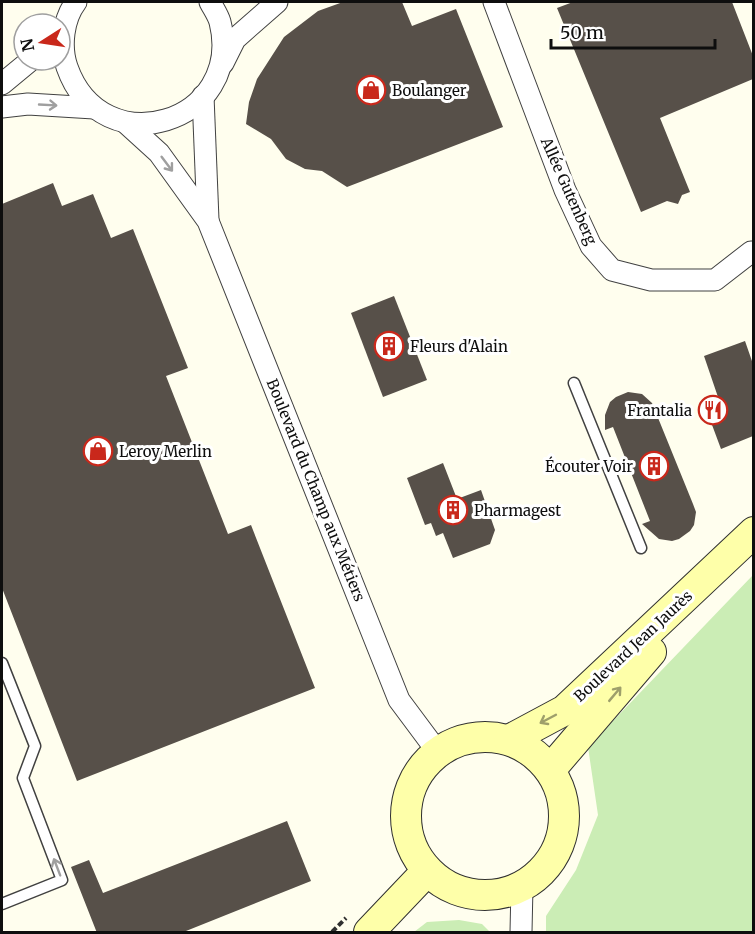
<svg xmlns="http://www.w3.org/2000/svg" width="755" height="934" font-family="Merriweather,serif">
<style>
.grass{fill:#cbedb5}
.building{fill:#575049}
.lines{fill:none;stroke-linecap:round;stroke-linejoin:round}
.lane-casing{stroke:#414141;stroke-width:13}
.street-casing{stroke:#414141;stroke-width:23}
.secondary-casing{stroke:#303030;stroke-width:32}
.path{stroke:#303030;stroke-width:4;stroke-dasharray:6 3;stroke-linecap:butt}
.lane{stroke:#fff;stroke-width:10}
.street{stroke:#fff;stroke-width:21}
.secondary{stroke:#feffa9;stroke-width:30}
.oneway{stroke:#9f9f9f}
.oneway2{stroke:#9e9f6b}
.labels{text-anchor:middle;dominant-baseline:central;stroke-width:6;stroke-linejoin:round;paint-order:stroke}
.poi-label{font-size:15px;fill:#0e0e0e;stroke:#fff;text-anchor:start}
.street-label{font-size:15px;fill:#0e0e0e;stroke:#fff}
</style>
<rect width="100%" height="100%" fill="#fffeee"/>
<g class="grass">
<polygon points="753,575 753,932 546,932 546,916 576,870 598,815 588,747"/>
<polygon points="459,920 482,924 490,932 414,932 427,922"/>
</g>
<g class="building">
<polygon points="343,2 402,2 412,26 456,9 503,127 347,187 322,171 305,169 286,159 271,139 246,124 249,102 257,79 284,37 318,11"/>
<polygon points="573,2 732,2 753,56 753,79 660,118 690,192 682,195 678,204 667,201 641,212 557,8"/>
<polygon points="53,183 62,206 93,194 111,238 133,229 188,368 166,376 228,534 251,525 315,688 77,781 2,588 2,204"/>
<polygon points="394,296 427,380 383,397 351,313"/>
<polygon points="745,341 753,364 753,436 721,449 705,406 719,400 704,356"/>
<polygon points="628,392 642,394 652,403 693,504 696,512 694,525 690,531 679,539 672,541 659,539 642,524 650,521 613,427 605,430 605,415 610,402 616,397"/>
<polygon points="443,463 457,499 481,490 495,530 490,544 453,558 443,533 436,536 431,523 425,525 407,478"/>
<polygon points="287,821 311,881 181,933 97,933 71,867 89,860 103,893"/>
</g>
<g class="lines">
<g class="lane-casing">
<g id="lane">
<polyline points="574,383 641,548"/>
<polyline points="2,663 35,746 23,778 62,880 2,904"/>
</g>
</g>
<g class="street-casing">
<g id="street">
<path d="M76 2C63 19 60 47 67 67 102 167 245 123 220 22 218 15 213 8 210 2"/>
<polyline points="494,2 565,190 591,246 612,270 651,280 715,280 751,252"/>
<polyline points="223,63 235,39 277,2"/>
<polyline points="2,84 31,60"/>
<polyline points="203,96 208,220"/>
<polyline points="2,107 28,104 94,108"/>
<polyline points="126,123 159,153 208,221 399,700 437,751"/>
<polyline points="521,932 522,886"/>
</g>
</g>
<g class="secondary-casing">
<g id="secondary">
<circle cx="485" cy="816" r="79"/>
<polyline points="509,740 565,710 754,532"/>
<polyline points="550,770 651,652"/>
<polyline points="369,932 427,871"/>
</g>
</g>
<polyline class="path" points="332,932 346,918"/>
<use href="#lane" class="lane"/>
<use href="#street" class="street"/>
<use href="#secondary" class="secondary"/>
</g>
<defs><path id="oneway-shaft" d="M-6 0H5M1.5-3L5.5 0L1.5 3" fill="none" stroke-width="1.6" stroke-linecap="round" stroke-linejoin="round" transform="scale(1.5)"/></defs>
<g class="oneway">
<use href="#oneway-shaft" transform="translate(48 105) rotate(3)"/>
<use href="#oneway-shaft" transform="translate(167 164) rotate(53)"/>
<use href="#oneway-shaft" transform="translate(57 867) rotate(-111)"/>
</g>
<g class="oneway2">
<use href="#oneway-shaft" transform="translate(615 694) rotate(-50)"/>
<use href="#oneway-shaft" transform="translate(548 719) rotate(152)"/>
</g>
<defs>
<g id="shop-ring" transform="scale(1.5)"><circle r="9.5" fill="#fff" stroke="#c9281b" stroke-width="1.5"/><path d="M-5-2.5h2.3a2.7 3.5 0 0 1 5.4 0H5L5.5 6h-11ZM-1.5-2.5h3a1.5 2.3 0 0 0-3 0Z" fill="#c9281b"/></g>
<g id="building-ring" transform="scale(1.5)"><circle r="9.5" fill="#fff" stroke="#c9281b" stroke-width="1.5"/><path d="M-4-6H4V6H1V3H-1V6H-4ZM-2.5-4.3h1.7v1.8h-1.7ZM.8-4.3h1.7v1.8H.8ZM-2.5-1h1.7V.8h-1.7ZM.8-1h1.7V.8H.8Z" fill="#c9281b"/></g>
<g id="restaurant-ring" transform="scale(1.5)"><circle r="9.5" fill="#fff" stroke="#c9281b" stroke-width="1.5"/><path d="M-5-6h1v4h1v-4h1v4h1v-4h1v5L-1.5 .5V6h-2V.5L-5-1ZM5-6V6H3V1.5H1.5Q1.5-4 5-6Z" fill="#c9281b"/></g>
</defs>
<g fill-rule="evenodd">
<use href="#shop-ring" x="371" y="90"/>
<use href="#building-ring" x="389" y="346"/>
<use href="#restaurant-ring" x="713" y="410"/>
<use href="#shop-ring" x="98" y="451"/>
<use href="#building-ring" x="654" y="466"/>
<use href="#building-ring" x="453" y="510"/>
</g>
<g class="labels">
<g class="poi-label">
<text x="392" y="90">Boulanger</text>
<text x="410" y="346">Fleurs d'Alain</text>
<text x="692" y="410" text-anchor="end">Frantalia</text>
<text x="119" y="451">Leroy Merlin</text>
<text x="633" y="466" text-anchor="end">Écouter Voir</text>
<text x="474" y="510">Pharmagest</text>
</g>
<g class="street-label">
<text transform="translate(569 191) rotate(66)">Allée Gutenberg</text>
<text transform="translate(316 490) rotate(68)">Boulevard du Champ aux Métiers</text>
<text transform="translate(633 646) rotate(-43)">Boulevard Jean Jaurès</text>
</g>
</g>
<rect width="755" height="934" fill="none" stroke="#0e0e0e" stroke-width="6"/>
<g transform="translate(42 42) rotate(258)"><circle r="28" fill="#ffffff" stroke="#9f9f9f" stroke-width="1.5"/>
<path d="M0-4.5L10 22L0 15L-10 22Z" fill="#c9281b"/>
<text y="-9" font-size="16" font-weight="bold" text-anchor="middle" fill="#0e0e0e">N</text>
</g>
<path d="M551 39v9h164v-9" fill="none" stroke="#0e0e0e" stroke-width="3"/>
<text x="560" y="39" font-size="18" fill="#0e0e0e" stroke="#ffffff" stroke-width="4.5" paint-order="stroke">50 m</text>
</svg>
